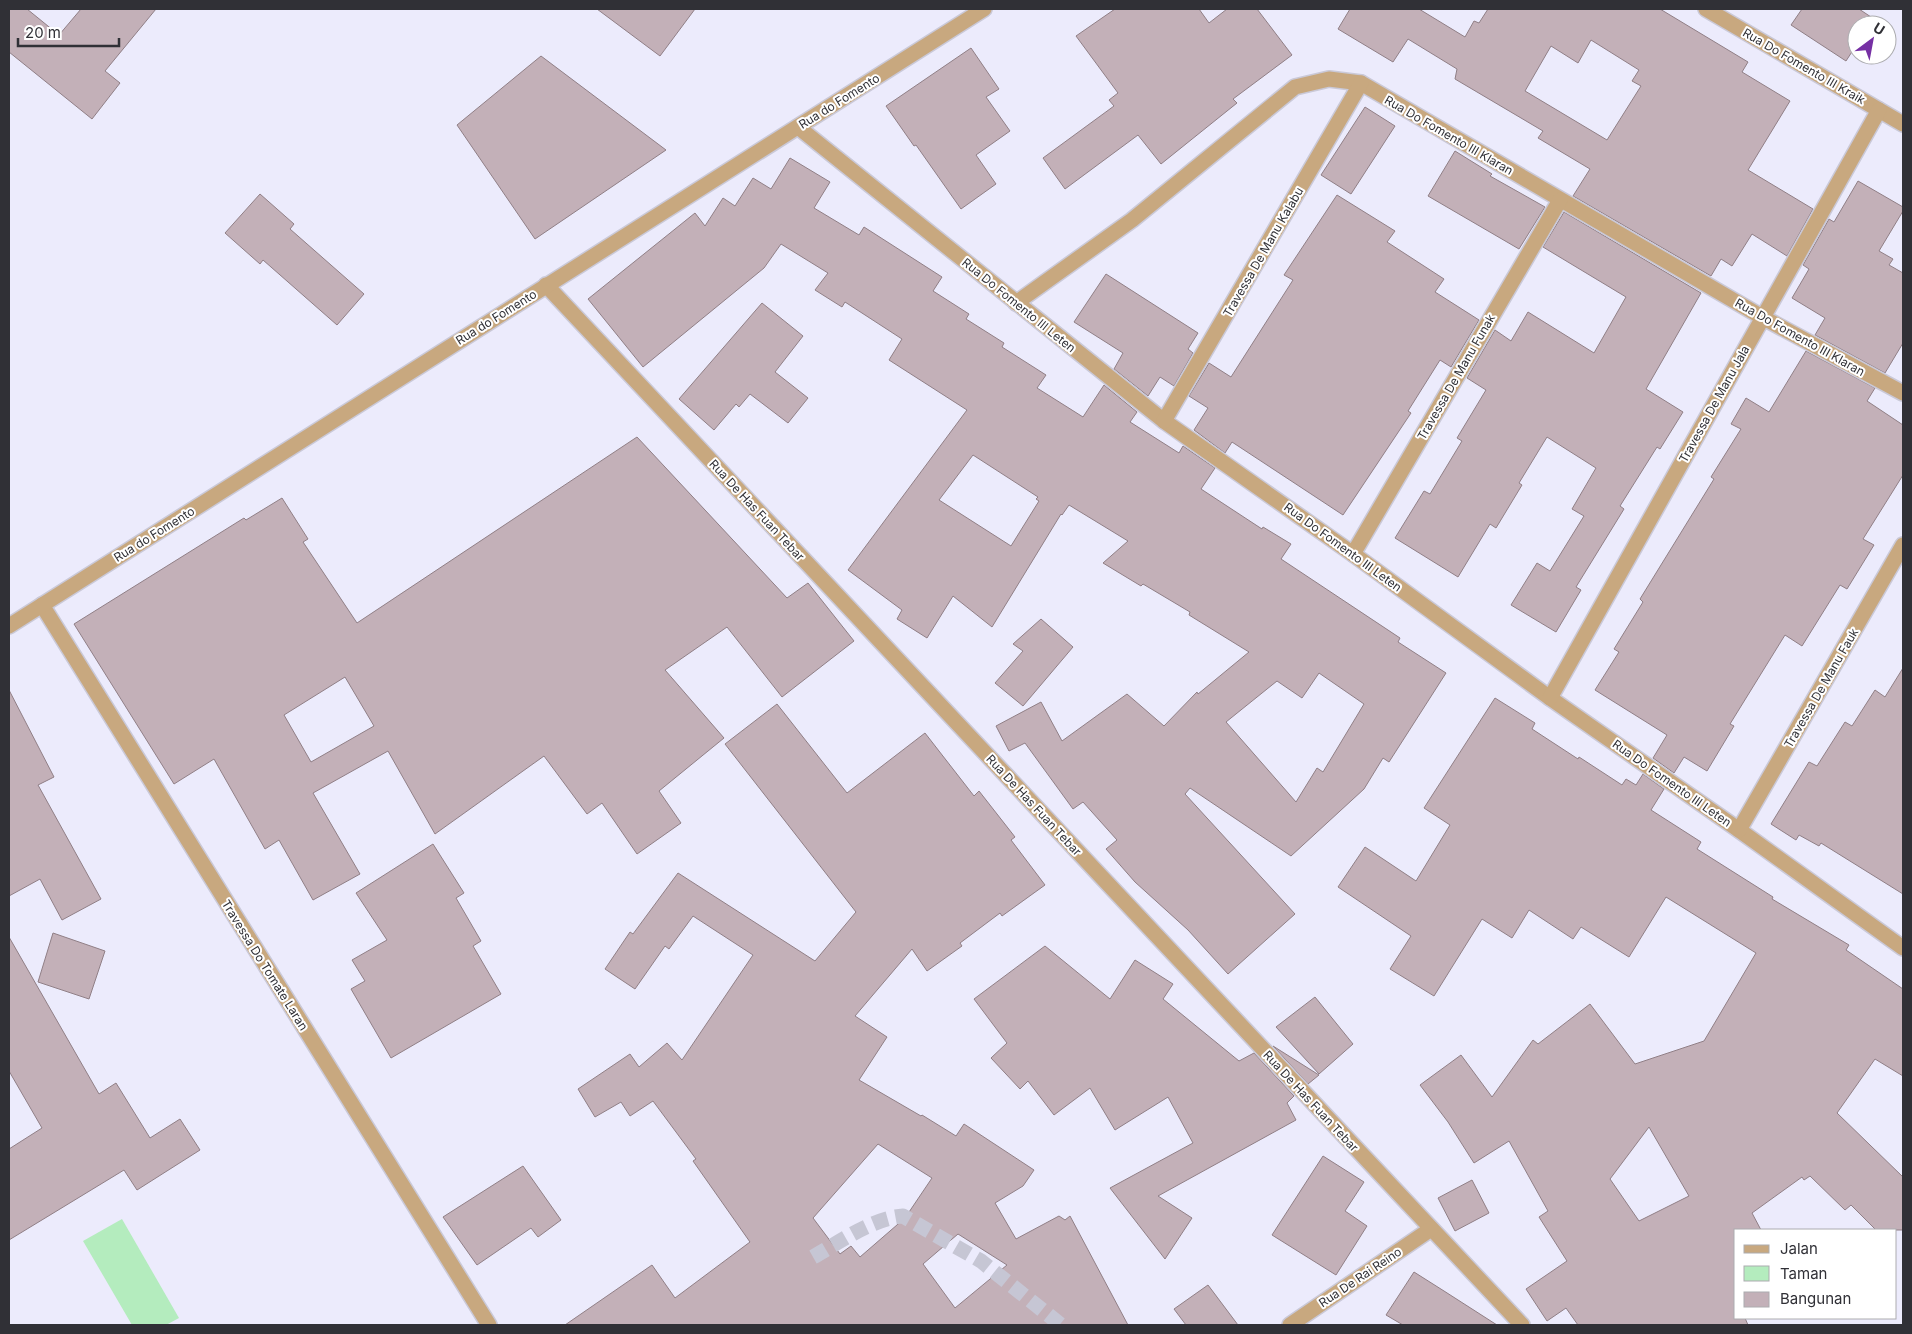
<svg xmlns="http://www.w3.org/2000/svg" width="1912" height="1334" font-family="Inter,sans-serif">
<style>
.green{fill:#b4ecbe}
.building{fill:#c3b0b8;stroke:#907f86;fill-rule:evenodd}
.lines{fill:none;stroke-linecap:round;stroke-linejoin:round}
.minor-tunnel{stroke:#c6c6d4;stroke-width:15;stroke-dasharray:15 8;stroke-linecap:butt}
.minor-casing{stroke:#cac9d8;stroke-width:18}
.minor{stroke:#c8a87f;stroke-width:15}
.labels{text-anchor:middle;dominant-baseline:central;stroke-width:4;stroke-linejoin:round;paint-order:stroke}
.street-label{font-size:12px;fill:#303036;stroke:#fff}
</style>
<rect width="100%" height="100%" fill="#ecebfc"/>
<polygon class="green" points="122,1219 179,1318 166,1325 132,1325 83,1241"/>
<g class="building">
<polygon points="9,9 27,9 59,35 81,9 156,9 105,71 120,83 92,119 9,52"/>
<polygon points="597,9 695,9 660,56"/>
<polygon points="1115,9 1199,9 1209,23 1227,9 1257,9 1292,55 1233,99 1237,103 1161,164 1138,135 1065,189 1043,158 1114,106 1109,100 1118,93 1076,36"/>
<path d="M1350 9H1419L1465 37 1474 21 1479 23 1488 9H1660L1748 62 1742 72 1790 101 1748 170 1813 209 1787 256 1752 234 1732 266 1721 259 1711 276 1573 196 1590 169 1538 138 1543 131 1455 79 1457 69 1408 39 1393 62 1338 29ZM1591 40 1639 70 1632 81 1641 86 1607 140 1525 91 1551 46 1578 63Z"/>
<polygon points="1802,9 1859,9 1874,19 1870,25 1857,25 1857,44 1846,61 1791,25"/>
<polygon points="971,48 999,89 986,97 1010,131 976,155 996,184 961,209 916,145 914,146 886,106"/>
<polygon points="541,56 666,150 535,239 457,125"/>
<polygon points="1365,107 1395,126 1351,194 1321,175"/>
<polygon points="1455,151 1492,174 1490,176 1545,207 1519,249 1428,196"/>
<path d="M790 158 830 182 814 208 859 235 864 227 942 277 933 291 969 314 966 319 1004 343 1002 347 1046 375 1037 388 1083 417 1104 385 1137 412 1130 422 1179 453 1183 446 1215 468 1201 489 1262 529 1263 527 1291 544 1281 559 1400 638 1398 642 1446 673 1389 762 1383 758 1364 789 1291 856 1190 788 1185 794 1295 914 1228 974 1188 930 1135 882 1106 849 1117 840 1083 802 1073 809 1025 743 1009 751 996 726 1041 702 1062 741 1127 694 1164 726 1197 692 1198 694 1249 652 1189 615 1190 612 1143 584 1141 586 1103 563 1128 541 1069 505 1062 515 1061 514 992 627 953 596 927 638 897 619 902 610 848 570 967 410 889 360 902 339 845 302 842 307 815 290 828 273 781 244 764 268 643 367 588 299 695 213 705 226 723 198 735 206 753 178 771 189ZM973 455 1038 497 1036 499 1039 501 1011 546 939 500ZM1319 673 1364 704 1323 772 1317 768 1296 802 1226 722 1277 681 1302 698Z"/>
<polygon points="1858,181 1903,207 1903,211 1879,251 1893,259 1889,265 1903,273 1903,343 1885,373 1815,335 1825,318 1792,298 1809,269 1803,265 1829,219 1834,222"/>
<polygon points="260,194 294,224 290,229 364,294 337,325 263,260 260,264 225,233"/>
<polygon points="1337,195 1395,231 1387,242 1444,279 1435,292 1479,320 1451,367 1440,360 1408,411 1411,413 1343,515 1232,442 1225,453 1194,430 1208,408 1189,396 1209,363 1231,377 1293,280 1284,275"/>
<polygon points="1564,212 1701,293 1646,389 1683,412 1660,449 1657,447 1620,506 1624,509 1576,587 1581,590 1556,632 1511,605 1537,563 1550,571 1584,516 1572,509 1596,468 1547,437 1519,483 1522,485 1496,528 1490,524 1458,577 1395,538 1424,491 1430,494 1462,441 1457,438 1486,390 1467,378 1495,330 1511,341 1528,312 1594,353 1626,297 1543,247"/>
<polygon points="1106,274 1198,333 1188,349 1193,353 1174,386 1160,377 1148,396 1114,369 1123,353 1074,322"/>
<polygon points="762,303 803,336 775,372 808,398 788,423 750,394 739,407 736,404 714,430 679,399"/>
<polygon points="1806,351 1875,388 1867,401 1903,425 1903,475 1863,539 1874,545 1847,589 1840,585 1802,646 1785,635 1730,724 1734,726 1707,771 1684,757 1674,773 1653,758 1667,735 1595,690 1619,652 1614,649 1643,602 1640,599 1714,479 1711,477 1741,429 1731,424 1746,398 1769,412"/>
<path d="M637 437 787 598 808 583 854 641 782 697 727 627 665 670 724 738 659 791 681 823 637 854 602 803 587 814 544 756 435 834 388 751 313 793 360 874 313 900 279 840 265 849 214 759 174 784 74 624 244 518 246 520 282 498 308 539 303 542 357 623ZM345 677 374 726 311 762 284 715Z"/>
<polygon points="1041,619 1073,647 1023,706 995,683 1023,651 1013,644"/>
<polygon points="1903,668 1903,894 1821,843 1819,846 1799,835 1796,840 1771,824 1809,762 1817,766 1845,722 1852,726 1875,690 1885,697"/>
<polygon points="9,690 54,777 38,785 101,899 62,920 40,879 9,896"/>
<path d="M1495 698 1535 723 1532 729 1578 759 1579 757 1622 785 1626 779 1636 785 1643 774 1664 789 1651 810 1701 842 1697 849 1773 897 1772 899 1849 945 1846 950 1903 989V1076L1875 1059 1837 1113 1903 1177V1230H1876L1851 1205 1845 1210 1810 1176 1804 1180 1802 1177 1752 1213 1761 1230H1736V1318H1745L1748 1325H1578L1566 1308 1547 1321 1526 1289 1567 1261 1539 1217 1548 1211 1509 1141 1474 1163 1448 1122 1420 1085 1461 1055 1492 1097 1533 1040 1538 1044 1590 1004 1635 1064 1704 1041 1756 953 1666 897 1629 957 1581 927 1573 939 1529 910 1512 938 1482 919 1434 996 1390 969 1411 936 1338 887 1365 847 1416 881 1450 825 1424 808ZM1649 1127 1689 1196 1639 1221 1610 1179Z"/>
<path d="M777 704 847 793 925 733 974 796 979 791 1015 837 1011 840 1045 885 1002 916 1000 913 960 943 962 946 927 971 912 949 855 1016 887 1037 859 1080 921 1116 922 1115 956 1136 964 1124 1034 1170 1023 1186 995 1203 1016 1239 1059 1216 1065 1220 1070 1216 1128 1325H565L652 1265 675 1298 750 1242 693 1161 696 1159 653 1101 630 1116 621 1102 595 1117 578 1089 630 1054 639 1067 667 1043 682 1060 753 955 693 916 669 949 665 946 635 989 605 969 630 932 633 934 678 873 815 961 856 912 725 744ZM878 1144 932 1178 905 1218 860 1257 851 1246 840 1254 813 1218ZM958 1234 1007 1265 955 1308 923 1264Z"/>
<polygon points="433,844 464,893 456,898 481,941 473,946 501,994 391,1058 351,989 365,981 352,960 387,940 356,893"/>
<polygon points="53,933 105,951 89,999 38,982"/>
<polygon points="9,937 99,1094 116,1083 150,1138 180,1119 200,1150 137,1190 124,1170 9,1240 9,1149 42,1128 9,1071"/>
<polygon points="1045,946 1110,999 1135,960 1173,984 1163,999 1239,1061 1254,1053 1294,1096 1287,1103 1296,1120 1158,1196 1192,1218 1165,1259 1110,1188 1193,1143 1168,1097 1115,1130 1090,1088 1054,1115 1028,1081 1020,1089 991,1058 1007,1043 974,999"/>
<polygon points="1315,997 1353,1044 1319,1074 1276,1027"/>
<polygon points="1273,1046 1319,1075 1308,1084"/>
<polygon points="1323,1156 1364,1182 1345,1211 1367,1226 1336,1275 1272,1235"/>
<polygon points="523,1166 561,1220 538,1237 531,1228 477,1265 443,1217"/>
<polygon points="1472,1180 1489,1213 1455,1231 1438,1198"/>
<polygon points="1414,1272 1444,1291 1497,1325 1403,1325 1386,1315"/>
<polygon points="1208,1285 1238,1325 1186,1325 1174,1309"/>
</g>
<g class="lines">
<path class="minor-tunnel" d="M813 1257C838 1243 873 1218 903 1216L981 1261 1061 1325"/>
<g class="minor-casing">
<g id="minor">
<polyline points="1706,9 1903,124"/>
<polyline points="798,127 1164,421 1353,554 1550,698 1739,830 1903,948"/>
<polyline points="546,285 1522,1325"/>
<polyline points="1016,303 1132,220 1295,87 1329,79 1361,83 1762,317 1903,393"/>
<polyline points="1164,421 1361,83"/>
<polyline points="1353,554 1560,200"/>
<polyline points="42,605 489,1325"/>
<polyline points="9,626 984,9"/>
<polyline points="1550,698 1879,110"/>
<polyline points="1739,830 1903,545"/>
<polyline points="1290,1325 1431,1229"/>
</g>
</g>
<use href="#minor" class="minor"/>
</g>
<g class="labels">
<g class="street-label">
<text transform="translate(1804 66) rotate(30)">Rua Do Fomento III Kraik</text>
<text transform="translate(839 101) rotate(-32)">Rua do Fomento</text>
<text transform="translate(1449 135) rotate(30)">Rua Do Fomento III Klaran</text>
<text transform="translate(1263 252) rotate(-60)">Travessa De Manu Kalabu</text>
<text transform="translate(1019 305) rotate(39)">Rua Do Fomento III Leten</text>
<text transform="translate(496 317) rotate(-32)">Rua do Fomento</text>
<text transform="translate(1800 337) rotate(29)">Rua Do Fomento III Klaran</text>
<text transform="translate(1456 377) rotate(-60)">Travessa De Manu Funak</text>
<text transform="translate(1714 404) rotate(-61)">Travessa De Manu Jala</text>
<text transform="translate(757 510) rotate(47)">Rua De Has Fuan Tebar</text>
<text transform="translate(154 534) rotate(-32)">Rua do Fomento</text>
<text transform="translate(1343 547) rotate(36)">Rua Do Fomento III Leten</text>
<text transform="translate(1821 688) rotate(-60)">Travessa De Manu Fauk</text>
<text transform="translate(1672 783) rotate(35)">Rua Do Fomento III Leten</text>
<text transform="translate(1034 805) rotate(47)">Rua De Has Fuan Tebar</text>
<text transform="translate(265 965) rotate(58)">Travessa Do Tomate Laran</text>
<text transform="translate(1311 1101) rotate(47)">Rua De Has Fuan Tebar</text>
<text transform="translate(1360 1277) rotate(-34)">Rua De Rai Reino</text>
</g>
</g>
<rect width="1912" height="1334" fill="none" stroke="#303036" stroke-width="20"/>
<rect x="1734" y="1229" width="162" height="90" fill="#ffffff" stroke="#acacaf"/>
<rect x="1744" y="1245" width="25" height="8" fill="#c8a87f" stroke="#acacaf"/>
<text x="1780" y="1254" font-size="15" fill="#303036">Jalan</text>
<rect x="1744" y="1266" width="25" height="15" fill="#b4ecbe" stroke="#acacaf"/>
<text x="1780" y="1279" font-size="15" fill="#303036">Taman</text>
<rect x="1744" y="1292" width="25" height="15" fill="#c3b0b8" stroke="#acacaf"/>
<text x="1780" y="1304" font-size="15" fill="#303036">Bangunan</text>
<g transform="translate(1872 40) rotate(32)"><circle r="24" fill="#ffffff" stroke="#acacaf"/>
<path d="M0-4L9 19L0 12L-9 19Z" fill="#7630a4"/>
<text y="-8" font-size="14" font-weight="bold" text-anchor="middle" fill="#303036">U</text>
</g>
<path d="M18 38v8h101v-8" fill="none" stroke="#303036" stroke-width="2.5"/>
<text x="25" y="38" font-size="15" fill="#303036" stroke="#ffffff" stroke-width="4" paint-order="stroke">20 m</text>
</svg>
